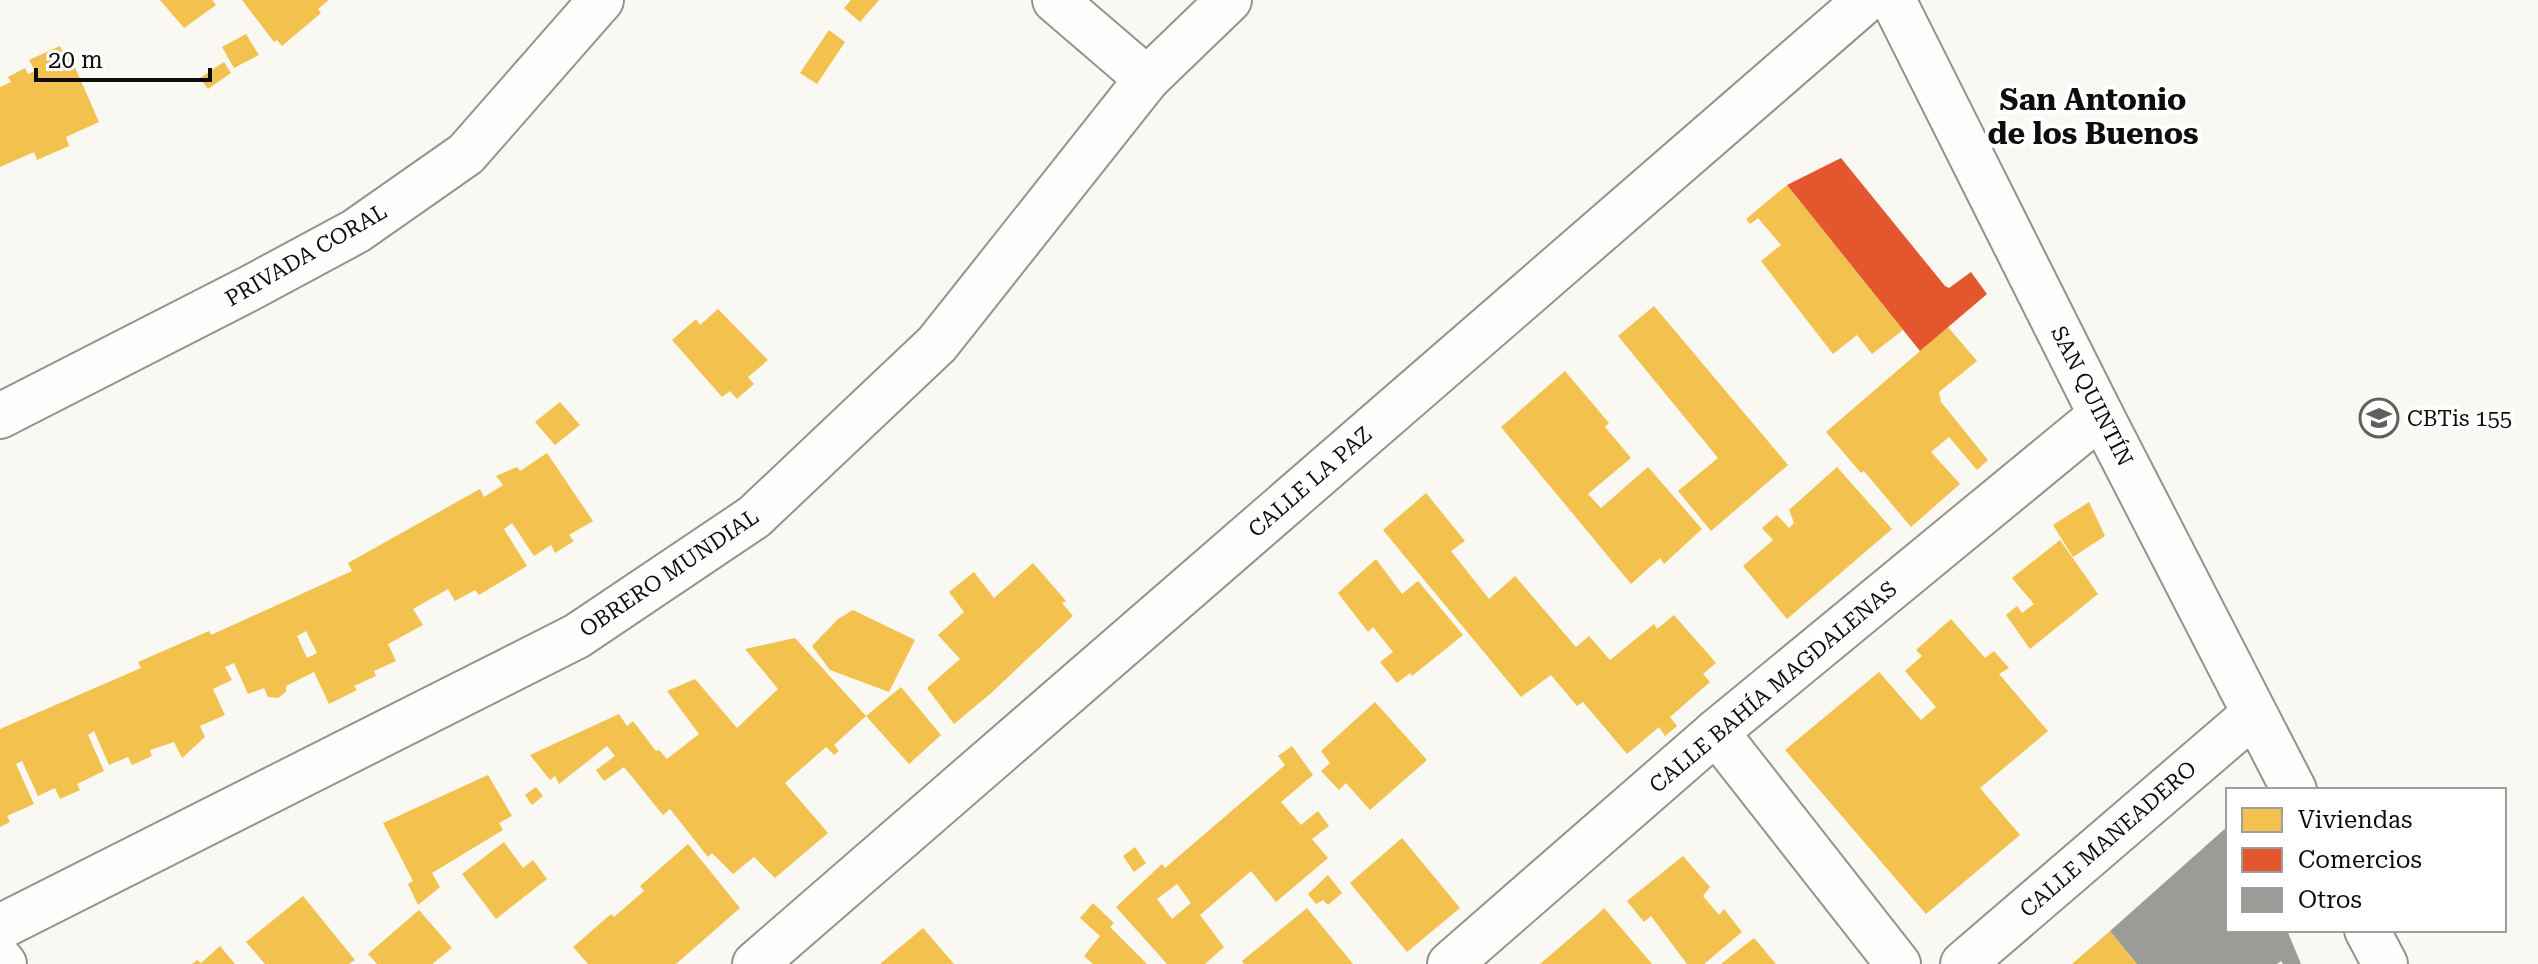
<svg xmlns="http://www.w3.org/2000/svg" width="2538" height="964" font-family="'Roboto Serif',serif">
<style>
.homes{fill:#f2c14e;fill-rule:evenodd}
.shops{fill:#e4572e}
.building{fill:#9d9b98}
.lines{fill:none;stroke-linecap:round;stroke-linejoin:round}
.minor-casing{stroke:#949390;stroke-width:48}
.tertiary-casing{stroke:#949390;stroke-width:48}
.minor{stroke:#fefefd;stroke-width:44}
.tertiary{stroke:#fefefd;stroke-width:44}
.labels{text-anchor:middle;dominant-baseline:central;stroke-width:8;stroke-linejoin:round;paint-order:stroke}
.street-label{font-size:22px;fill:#0d0d0d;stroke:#fff}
.poi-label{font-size:22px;fill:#0d0d0d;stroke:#fff;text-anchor:start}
.district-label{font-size:30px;font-weight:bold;fill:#0d0d0d;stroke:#fff}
</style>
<rect width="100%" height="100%" fill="#faf8f2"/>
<g class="homes">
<polygon points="160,0 212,0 216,5 184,28"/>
<polygon points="242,0 329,0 318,9 321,13 282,46 277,40 274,42"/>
<polygon points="851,0 879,0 860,22 844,8"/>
<polygon points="829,30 845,42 817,84 800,73"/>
<polygon points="246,34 259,55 234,68 222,47"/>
<polygon points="60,46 66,59 70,56 99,122 66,137 69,146 37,160 34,152 0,167 0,87 11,82 8,77 25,68 28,74 35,71 29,60"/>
<polygon points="224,62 231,73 208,89 200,78"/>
<polygon points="1787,185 1903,330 1872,354 1857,335 1833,354 1761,261 1781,245 1758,218 1750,224 1746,219"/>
<polygon points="1654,306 1788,465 1711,531 1678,491 1718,458 1618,336"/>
<polygon points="718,309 768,360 748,377 754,384 737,399 730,391 722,397 672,340 696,319 700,325"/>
<polygon points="1948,327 1977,361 1939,392 1941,402 1988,460 1977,470 1949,437 1931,452 1960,484 1911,527 1864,471 1861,473 1826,432"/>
<polygon points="1565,371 1609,423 1605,427 1631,458 1588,494 1601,508 1648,467 1702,529 1664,564 1660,558 1631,584 1501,427"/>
<polygon points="560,402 580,425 555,445 535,422"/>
<path d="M547 453 593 521 569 535 574 541 555 553 551 545 534 556 512 523 504 529 527 566 479 595 475 590 455 601 448 589 413 609 423 625 388 644 396 661 374 671 376 676 354 686 357 690 329 704 314 672 286 686V692L278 698 268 697 264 688 248 694 234 663 225 667 232 680 213 689 225 715 200 726 205 737 182 758 174 742 150 750 152 756 132 765 128 757 109 765 94 731 88 735 104 771 77 784 80 790 60 799 55 788 38 796 22 761 16 764 34 804 7 816 10 822 0 827V729L141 668 138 662 209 631 211 635 352 571 348 563 480 489 484 497 503 485 496 476 517 467 520 471ZM306 631 317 653 307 658 297 636Z"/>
<polygon points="1837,467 1892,529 1787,619 1743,566 1773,540 1762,528 1777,515 1789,528 1794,523 1789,510"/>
<polygon points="1426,493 1465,541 1451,551 1489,599 1515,576 1576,647 1589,636 1610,660 1654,624 1657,629 1674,615 1716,663 1703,674 1710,682 1670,717 1677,726 1665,736 1659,727 1627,754 1583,702 1577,706 1551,675 1521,697 1383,530"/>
<polygon points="2089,502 2105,536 2073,557 2053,525"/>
<polygon points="2060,540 2098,594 2030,649 2006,615 2017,606 2022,613 2034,604 2012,578"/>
<polygon points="1376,559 1402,594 1418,581 1463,635 1412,676 1410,673 1397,683 1380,662 1393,652 1373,627 1368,632 1338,593"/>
<polygon points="1033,563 1066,601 1062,603 1073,616 990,694 954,724 927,688 960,659 938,635 964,612 949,592 974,572 994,598"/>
<polygon points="853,610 915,640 889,692 830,670 812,646 838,619"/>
<polygon points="1951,619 1985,658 1994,651 2009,668 1999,674 2048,731 1980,788 2020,835 1926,914 1785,750 1879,672 1921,720 1936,707 1905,671 1922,656 1916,650"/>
<polygon points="795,638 866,716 901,687 941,735 909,764 866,716 834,745 839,751 834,755 826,747 785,783 828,833 775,878 754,857 733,874 712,853 708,857 670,809 663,815 624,767 604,781 596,770 615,756 607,746 559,784 555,776 550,780 530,755 619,714 627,726 633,721 656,751 659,750 667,759 699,734 667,691 695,679 737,728 778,689 745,649"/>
<polygon points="1375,702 1427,760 1370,810 1346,783 1339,790 1321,771 1330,763 1321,751"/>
<path d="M1292 746 1313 775 1281 802 1301 825 1318 811 1329 826 1312 839 1328 858 1276 902 1251 871 1200 915 1224 947 1205 964H1167L1116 907 1162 864 1165 868 1285 765 1278 756ZM1177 884 1191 903 1172 919 1157 899Z"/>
<polygon points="488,775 512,816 499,823 503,830 432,873 440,887 418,905 408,884 413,881 383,823"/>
<polygon points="536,787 543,796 532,805 525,795"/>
<polygon points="1402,838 1460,908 1407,952 1350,883"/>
<polygon points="504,842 523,868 533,860 547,879 496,919 462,874"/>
<polygon points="688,844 740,908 676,964 588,964 573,947 611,914 614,917 644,891 640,886"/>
<polygon points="1135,847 1146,863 1134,872 1123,856"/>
<polygon points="1683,856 1710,887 1703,896 1719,915 1724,909 1742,932 1704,964 1687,964 1651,916 1644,922 1627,901"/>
<polygon points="1328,875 1342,893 1328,905 1323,900 1316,904 1308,894"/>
<polygon points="303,896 355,960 349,964 265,964 246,942"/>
<polygon points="1093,903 1114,923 1110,927 1147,964 1093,964 1084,956 1100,936 1080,918"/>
<polygon points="1307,908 1353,964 1244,964 1242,961"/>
<polygon points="1604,908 1652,964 1540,964 1597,915"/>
<polygon points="419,910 452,948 432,964 377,964 368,954"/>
<polygon points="923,928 954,964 880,964"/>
<polygon points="2110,931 2137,964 2072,964"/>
<polygon points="1754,938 1776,964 1721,964 1736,952"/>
<polygon points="220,946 235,964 192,964 197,960 201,963"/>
</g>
<polygon class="shops" points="1841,158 1945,286 1949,288 1971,272 1987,294 1920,351 1787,185"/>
<polygon class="building" points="2228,826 2228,930 2287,930 2301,964 2283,964 2281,961 2277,964 2137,964 2110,931"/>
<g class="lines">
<g class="minor-casing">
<g id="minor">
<polyline points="1055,0 1147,79"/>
<polyline points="0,416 254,286 356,231 466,154 601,0"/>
<polyline points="1716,732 1898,964"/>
<polyline points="0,927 577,636 754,517 937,344 1147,79 1229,0"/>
<polyline points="0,959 4,964"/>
<polyline points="755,964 1866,0"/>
<polyline points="1450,964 1716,732 2101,415"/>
<polyline points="1963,964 2254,714"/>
</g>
</g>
<g class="tertiary-casing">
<g id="tertiary">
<polyline points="1893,0 2101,415 2294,790"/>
<polyline points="2367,930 2385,964"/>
</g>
</g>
<use href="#minor" class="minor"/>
<use href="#tertiary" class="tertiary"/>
</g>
<defs>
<g id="school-ring" transform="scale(2)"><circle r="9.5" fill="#fff" stroke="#605f5d" stroke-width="1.5"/><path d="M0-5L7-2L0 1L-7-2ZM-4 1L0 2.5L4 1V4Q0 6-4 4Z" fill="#605f5d"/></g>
</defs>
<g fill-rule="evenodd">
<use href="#school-ring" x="2379" y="418"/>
</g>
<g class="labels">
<g class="street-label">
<text transform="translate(306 255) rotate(-30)">PRIVADA CORAL</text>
<text transform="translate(2092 396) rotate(63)">SAN QUINTÍN</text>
<text transform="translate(1310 482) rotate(-41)">CALLE LA PAZ</text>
<text transform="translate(669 573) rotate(-34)">OBRERO MUNDIAL</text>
<text transform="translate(1773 687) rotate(-40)">CALLE BAHÍA MAGDALENAS</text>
<text transform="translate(2108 839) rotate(-41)">CALLE MANEADERO</text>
</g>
<g class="poi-label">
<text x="2407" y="418">CBTis 155</text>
</g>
<g class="district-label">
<text x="2093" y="99">San Antonio<tspan x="2093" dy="34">de los Buenos</tspan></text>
</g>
</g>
<rect x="2226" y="788" width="280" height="144" fill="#ffffff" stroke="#9e9e9e" stroke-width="2"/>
<rect x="2242" y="808" width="40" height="24" fill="#f2c14e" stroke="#9e9e9e" stroke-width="2"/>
<text x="2298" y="828" font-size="24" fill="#0d0d0d">Viviendas</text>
<rect x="2242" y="848" width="40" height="24" fill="#e4572e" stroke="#9e9e9e" stroke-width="2"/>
<text x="2298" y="868" font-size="24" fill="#0d0d0d">Comercios</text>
<rect x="2242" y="888" width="40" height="24" fill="#9d9b98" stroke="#9e9e9e" stroke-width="2"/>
<text x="2298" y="908" font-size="24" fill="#0d0d0d">Otros</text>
<path d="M36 68v12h174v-12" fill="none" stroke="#0d0d0d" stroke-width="4"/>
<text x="48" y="68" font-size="24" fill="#0d0d0d" stroke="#ffffff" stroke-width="6" paint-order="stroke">20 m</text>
</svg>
